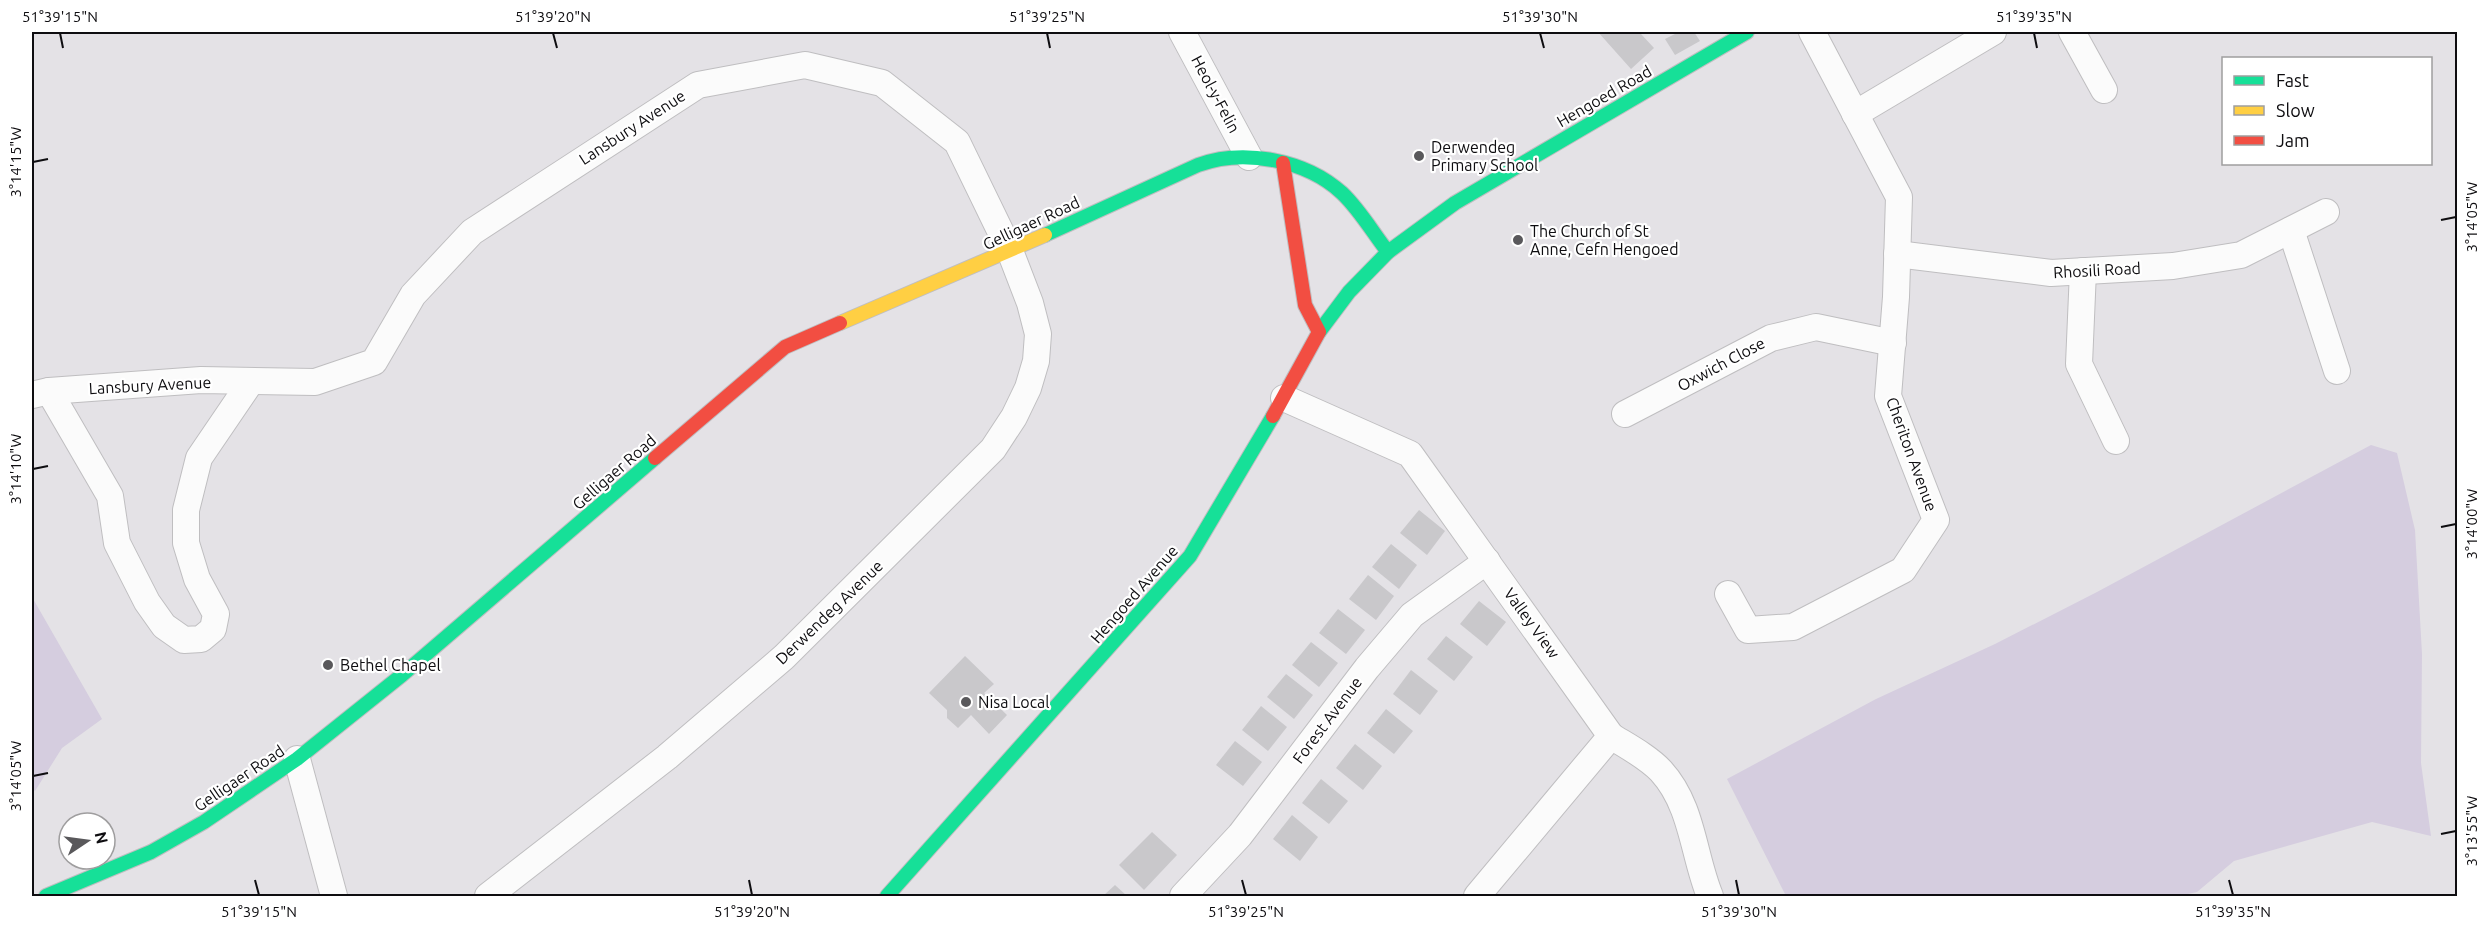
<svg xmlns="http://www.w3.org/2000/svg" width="2489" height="928" font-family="Ubuntu,sans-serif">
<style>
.green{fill:#d5cddf}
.building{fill:#c9c8cb}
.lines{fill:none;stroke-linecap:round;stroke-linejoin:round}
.street-casing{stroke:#bfbec0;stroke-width:28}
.fast-casing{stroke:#bfbec0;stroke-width:16}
.slow-casing{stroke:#bfbec0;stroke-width:16}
.jam-casing{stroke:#bfbec0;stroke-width:16}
.street{stroke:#fbfbfb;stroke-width:26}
.fast{stroke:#16e098;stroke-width:14}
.slow{stroke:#ffcf43;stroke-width:14}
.jam{stroke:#f24e42;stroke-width:14}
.ticks{fill:none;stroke:#0e0d10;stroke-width:2}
.poi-dot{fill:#59585b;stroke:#fff;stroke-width:2}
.labels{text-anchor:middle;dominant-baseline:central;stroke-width:4.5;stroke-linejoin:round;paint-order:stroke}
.street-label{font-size:16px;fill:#0e0d10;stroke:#fff}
.poi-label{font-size:16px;fill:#0e0d10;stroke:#fff;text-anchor:start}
.neatline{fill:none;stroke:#0e0d10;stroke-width:2}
.ticks-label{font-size:15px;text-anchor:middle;fill:#0e0d10}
</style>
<rect width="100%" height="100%" fill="#e4e2e6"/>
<g class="green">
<polygon points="2371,445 2397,453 2415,530 2422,654 2421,763 2431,836 2372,822 2234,861 2197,892 2179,896 1786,896 1727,779 1876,699 1995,644 2097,592"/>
<polygon points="32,597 102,719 62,748 35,791 32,788"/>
</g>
<g class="building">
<polygon points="1598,32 1643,32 1641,34 1654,48 1631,69"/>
<polygon points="1679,32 1694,32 1700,41 1675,55 1665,39"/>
<polygon points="1419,510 1445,531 1427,555 1400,533"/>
<polygon points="1391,544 1417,565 1399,589 1372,567"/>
<polygon points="1368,575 1394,596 1376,620 1349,599"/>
<polygon points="1479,601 1506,622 1487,646 1460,624"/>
<polygon points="1338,609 1365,630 1346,654 1319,633"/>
<polygon points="1446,636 1473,657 1454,681 1427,659"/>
<polygon points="1311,642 1338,663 1319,687 1292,665"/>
<polygon points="965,656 994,684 984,693 1007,715 989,734 971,715 958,728 947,718 947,710 929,693"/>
<polygon points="1411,670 1438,691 1420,715 1393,694"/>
<polygon points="1286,674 1313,695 1294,719 1267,697"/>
<polygon points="1261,706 1287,727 1268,751 1242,730"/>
<polygon points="1386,709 1413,731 1394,754 1367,733"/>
<polygon points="1235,741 1262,762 1243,786 1216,765"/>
<polygon points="1355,744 1382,766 1363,790 1336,768"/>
<polygon points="1321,779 1348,801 1329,824 1302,803"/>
<polygon points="1292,815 1318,837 1300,861 1273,839"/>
<polygon points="1152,832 1177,855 1144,890 1119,865"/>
<polygon points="1115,885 1127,896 1103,896"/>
</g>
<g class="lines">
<g class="street-casing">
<g id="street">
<polyline points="1182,32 1249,157"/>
<polyline points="2072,32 2104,90"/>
<polyline points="1855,114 1993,32"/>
<polyline points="2291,230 2337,371"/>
<polyline points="1897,254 2051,273 2173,266 2241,255 2326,212"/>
<polyline points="2083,271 2079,364 2116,441"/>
<polyline points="49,391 110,496 117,543 147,602 164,626 184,640 201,639 213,629 216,614 197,579 186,543 186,510 199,458 250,383"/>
<polyline points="32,395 49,391 201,380 315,382 374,362 413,295 472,232 698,85 805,65 882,83 957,142 1010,251 1030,303 1038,334 1036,361 1028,388 1014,417 993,449 784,657 667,757 488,896"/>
<polyline points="1284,398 1410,454 1611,736 1477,896"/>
<polyline points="1625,414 1771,338 1816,327 1893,343"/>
<polyline points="1728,594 1748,630 1793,627 1903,570 1936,520 1888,396 1896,297 1899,197 1812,32"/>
<path d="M1611 736C1627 746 1648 757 1661 771 1693 806 1693 855 1710 896"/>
<polyline points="297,759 334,896"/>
<polyline points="1183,896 1240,835 1367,668 1412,615 1487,561"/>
</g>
</g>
<g class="fast-casing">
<g id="fast">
<path d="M1045 235 1198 165C1244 148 1306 160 1342 193 1360 210 1373 233 1388 252"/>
<polyline points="1319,332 1349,292 1388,252 1455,203 1747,32"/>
<polyline points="46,896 151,852 204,822 297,759 402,675 655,458"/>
<polyline points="887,896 1190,556 1273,416"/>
</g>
</g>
<g class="slow-casing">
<polyline id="slow" points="840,323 1045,235"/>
</g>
<g class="jam-casing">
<g id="jam">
<polyline points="1273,416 1319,332 1305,305 1283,163"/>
<polyline points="655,458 785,347 840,323"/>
</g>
</g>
<use href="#street" class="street"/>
<use href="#fast" class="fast"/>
<use href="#slow" class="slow"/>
<use href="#jam" class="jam"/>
</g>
<path class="ticks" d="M60 33 63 48M553 33 557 48M1047 33 1050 48M1540 33 1544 48M2034 33 2037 48M33 162 48 159M2441 220 2456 217M33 469 48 466M2441 527 2456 524M33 776 48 773M2441 834 2456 831M255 880 259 895M749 880 752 895M1242 880 1246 895M1736 880 1739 895M2229 880 2233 895"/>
<g class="poi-dot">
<circle cx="1419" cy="156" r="6"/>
<circle cx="1518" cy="240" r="6"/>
<circle cx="328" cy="665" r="6"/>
<circle cx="966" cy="702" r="6"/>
</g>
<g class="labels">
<g class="street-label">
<text transform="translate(1216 94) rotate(62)">Heol-y-Felin</text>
<text transform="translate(1604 96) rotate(-30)">Hengoed Road</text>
<text transform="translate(632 127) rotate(-33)">Lansbury Avenue</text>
<text transform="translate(1031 223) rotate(-25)">Gelligaer Road</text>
<text transform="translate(2097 270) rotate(-3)">Rhosili Road</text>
<text transform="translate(1721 364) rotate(-28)">Oxwich Close</text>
<text transform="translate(150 385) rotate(-3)">Lansbury Avenue</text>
<text transform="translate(1912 454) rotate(70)">Cheriton Avenue</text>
<text transform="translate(614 472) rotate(-41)">Gelligaer Road</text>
<text transform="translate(1134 594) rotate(-49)">Hengoed Avenue</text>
<text transform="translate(829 612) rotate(-44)">Derwendeg Avenue</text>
<text transform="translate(1532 623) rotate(54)">Valley View</text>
<text transform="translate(1327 720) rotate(-53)">Forest Avenue</text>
<text transform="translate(239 778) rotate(-34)">Gelligaer Road</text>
</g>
<g class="poi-label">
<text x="1431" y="147">Derwendeg<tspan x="1431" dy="18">Primary School</tspan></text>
<text x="1530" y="231">The Church of St<tspan x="1530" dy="18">Anne, Cefn Hengoed</tspan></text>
<text x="340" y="665">Bethel Chapel</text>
<text x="978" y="702">Nisa Local</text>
</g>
</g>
<rect width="2489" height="928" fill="none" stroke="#ffffff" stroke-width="66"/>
<rect x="2222" y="57" width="210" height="108" fill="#ffffff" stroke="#9f9e9f" stroke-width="1.5"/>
<rect x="2234" y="76" width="30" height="9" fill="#16e098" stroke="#9f9e9f" stroke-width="1.5"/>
<text x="2276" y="87" font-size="18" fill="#0e0d10">Fast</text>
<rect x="2234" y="106" width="30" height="9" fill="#ffcf43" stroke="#9f9e9f" stroke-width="1.5"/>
<text x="2276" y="117" font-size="18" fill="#0e0d10">Slow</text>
<rect x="2234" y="136" width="30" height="9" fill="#f24e42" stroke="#9f9e9f" stroke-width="1.5"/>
<text x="2276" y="147" font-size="18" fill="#0e0d10">Jam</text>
<g transform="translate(87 841) rotate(77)"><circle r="28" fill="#ffffff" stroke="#9f9e9f" stroke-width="1.5"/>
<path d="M0-4.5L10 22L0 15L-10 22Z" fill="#59585b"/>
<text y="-9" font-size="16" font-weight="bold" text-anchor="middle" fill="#0e0d10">N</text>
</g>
<rect x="33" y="33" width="2423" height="862" class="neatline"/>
<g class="ticks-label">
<text x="60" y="22">51°39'15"N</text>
<text x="553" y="22">51°39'20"N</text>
<text x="1047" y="22">51°39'25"N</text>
<text x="1540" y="22">51°39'30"N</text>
<text x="2034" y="22">51°39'35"N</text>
<text transform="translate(16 162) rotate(-90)" y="5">3°14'15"W</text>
<text transform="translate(2472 217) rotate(-90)" y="5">3°14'05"W</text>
<text transform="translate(16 469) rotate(-90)" y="5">3°14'10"W</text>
<text transform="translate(2472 524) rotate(-90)" y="5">3°14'00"W</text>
<text transform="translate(16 776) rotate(-90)" y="5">3°14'05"W</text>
<text transform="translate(2472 831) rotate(-90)" y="5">3°13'55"W</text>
<text x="259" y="917">51°39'15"N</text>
<text x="752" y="917">51°39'20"N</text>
<text x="1246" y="917">51°39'25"N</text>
<text x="1739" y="917">51°39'30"N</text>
<text x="2233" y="917">51°39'35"N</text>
</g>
</svg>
